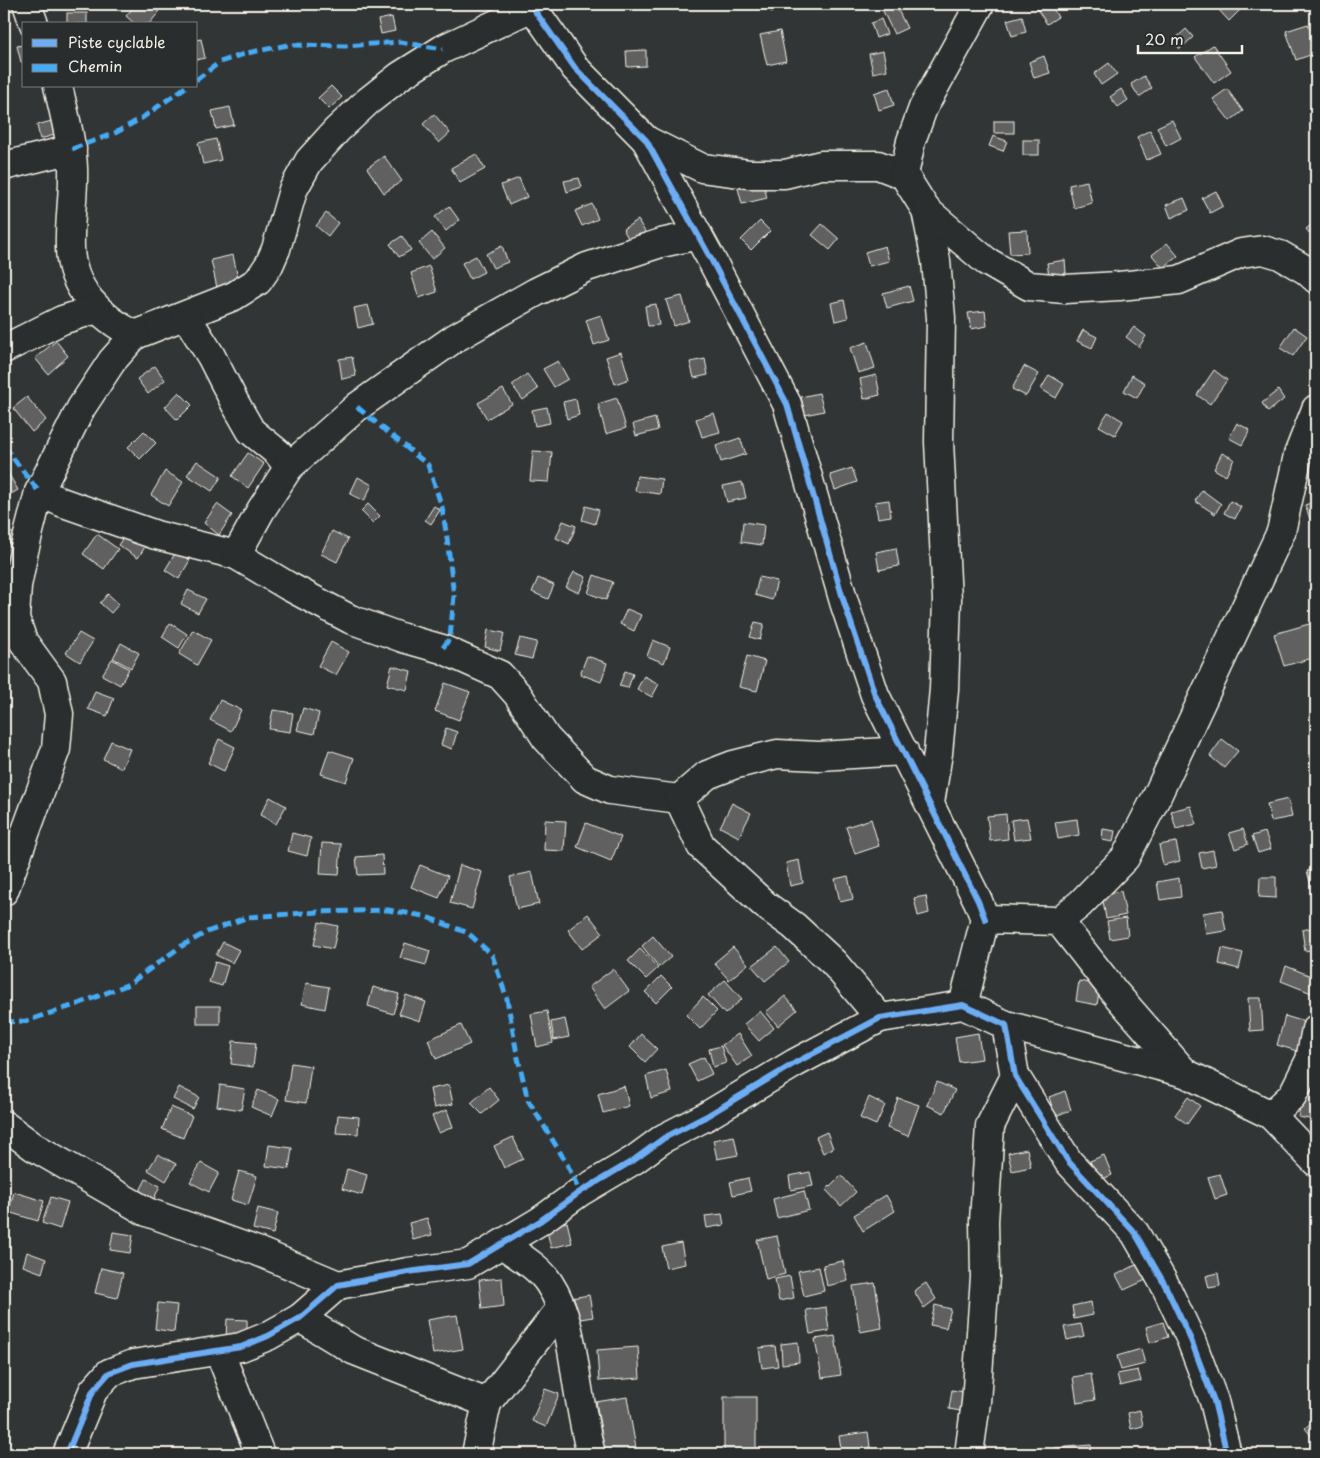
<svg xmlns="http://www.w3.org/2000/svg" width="1320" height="1458" font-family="'Playpen Sans',sans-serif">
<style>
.building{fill:#5f605f;stroke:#f4f1e8}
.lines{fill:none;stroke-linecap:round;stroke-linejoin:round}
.street-casing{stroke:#f4f1e8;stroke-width:31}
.street{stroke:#2a2d2e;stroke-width:28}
.quiet{stroke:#46acf6;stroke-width:5;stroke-dasharray:10 5;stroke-linecap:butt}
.cycleway-casing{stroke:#2a2d2e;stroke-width:9}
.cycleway{stroke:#6dadf4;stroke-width:6}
</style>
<rect width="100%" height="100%" fill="#323535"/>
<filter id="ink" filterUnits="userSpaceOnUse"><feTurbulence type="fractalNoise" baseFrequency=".02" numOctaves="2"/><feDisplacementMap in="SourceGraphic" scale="10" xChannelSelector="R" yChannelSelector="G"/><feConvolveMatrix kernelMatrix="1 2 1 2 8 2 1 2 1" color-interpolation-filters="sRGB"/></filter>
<g filter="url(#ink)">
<g class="building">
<polygon points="136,4 151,4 159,12 149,24 135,24 126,16"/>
<polygon points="770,4 797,4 797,7 771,12"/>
<polygon points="893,4 895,4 907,28 894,34 882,9"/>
<polygon points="1045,4 1050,4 1058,17 1047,24 1037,9"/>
<polygon points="1223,4 1234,4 1240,10 1229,21 1218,9"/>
<rect x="67" y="13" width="20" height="11"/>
<polygon points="1022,16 1026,32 1012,36 1007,20"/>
<polygon points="392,17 395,31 381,34 378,20"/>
<polygon points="881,19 887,34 876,38 871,23"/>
<polygon points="1308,24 1316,48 1316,53 1296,60 1286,31"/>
<polygon points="1186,29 1193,37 1180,49 1173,41"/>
<polygon points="780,31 786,61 767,65 760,35"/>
<polygon points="201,39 205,58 196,60 196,40"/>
<polygon points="24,45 24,62 21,62 17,46"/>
<polygon points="1213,45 1231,71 1214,83 1195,57"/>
<polygon points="646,50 646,66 627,67 626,51"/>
<polygon points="883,51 887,70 873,73 869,54"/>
<polygon points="1044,56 1050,73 1034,78 1029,62"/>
<polygon points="1109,63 1117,74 1101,85 1094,74"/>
<polygon points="1144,76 1152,88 1139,97 1131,84"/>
<polygon points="331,86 342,97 329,109 318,98"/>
<polygon points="889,88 894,105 879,110 874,93"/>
<polygon points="1121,89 1128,100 1118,107 1110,97"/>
<polygon points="1227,89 1243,111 1230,121 1213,99"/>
<polygon points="4,105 8,124 4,125"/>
<polygon points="230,107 234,125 216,129 212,111"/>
<polygon points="434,114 450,133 439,143 423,124"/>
<polygon points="55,120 58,134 40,139 37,125"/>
<polygon points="1172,120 1181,138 1166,146 1157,127"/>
<rect x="994" y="121" width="20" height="12"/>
<polygon points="1150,130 1161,154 1147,160 1137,137"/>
<polygon points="993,136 1007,141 1003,151 989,146"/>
<polygon points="216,139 221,160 203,164 198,143"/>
<rect x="1023" y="140" width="16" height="15"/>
<polygon points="476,154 485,169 460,183 451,168"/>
<polygon points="384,156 402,181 384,193 367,168"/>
<polygon points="519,178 527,197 509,205 501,185"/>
<polygon points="579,178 582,187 567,192 564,181"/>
<polygon points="1087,181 1092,203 1074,208 1069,185"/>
<polygon points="763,182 767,198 742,204 738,188"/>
<polygon points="1216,191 1223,206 1210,213 1202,198"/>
<polygon points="1184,198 1189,210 1171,218 1166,205"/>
<polygon points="592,204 598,219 582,226 575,211"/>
<polygon points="449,206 459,220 446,231 435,217"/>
<polygon points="326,213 338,223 328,236 316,226"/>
<polygon points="638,220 648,237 632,245 623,229"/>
<polygon points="760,221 770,231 751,250 741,240"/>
<polygon points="1316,221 1316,241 1306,229"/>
<polygon points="822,224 839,239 830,250 812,235"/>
<polygon points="1027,230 1028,253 1010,254 1008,231"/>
<polygon points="432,232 445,248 432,259 419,243"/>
<polygon points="402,236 411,250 399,257 390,244"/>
<polygon points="1167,243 1178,256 1163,268 1152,255"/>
<polygon points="502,246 508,262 493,268 486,254"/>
<polygon points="885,246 889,261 869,266 865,252"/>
<polygon points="233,255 239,283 217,288 211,260"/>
<polygon points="476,256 484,272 470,279 462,263"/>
<polygon points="1065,260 1066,273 1049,276 1047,263"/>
<polygon points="429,266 437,292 419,298 411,273"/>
<polygon points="909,286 913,301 887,308 883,293"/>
<polygon points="682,296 689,321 674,326 666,300"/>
<polygon points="844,300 848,318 835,321 831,303"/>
<polygon points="656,304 659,325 648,326 645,306"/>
<polygon points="368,305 373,324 358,328 354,308"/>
<polygon points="985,311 987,326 971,329 968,313"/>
<polygon points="601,315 609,340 594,345 586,320"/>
<polygon points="1134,327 1146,336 1139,347 1126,337"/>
<polygon points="1294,327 1307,336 1293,356 1280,348"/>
<polygon points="1083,330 1097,337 1092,348 1077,341"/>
<polygon points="56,341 68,356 48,374 35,358"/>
<polygon points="867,342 875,368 858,373 850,348"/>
<polygon points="621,352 629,379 615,384 606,357"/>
<polygon points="352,357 356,376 342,379 339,359"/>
<polygon points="705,359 708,375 694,378 690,362"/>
<polygon points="558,361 568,379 554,387 543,369"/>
<polygon points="155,366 165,380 148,394 137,379"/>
<polygon points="1024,366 1039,374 1026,396 1012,389"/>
<polygon points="1214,370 1227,380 1210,404 1197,395"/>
<polygon points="527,374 538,389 523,400 512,385"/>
<polygon points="876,375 880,395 864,399 860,379"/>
<polygon points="1049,375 1064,384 1056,398 1041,389"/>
<polygon points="1132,375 1145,383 1137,398 1124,391"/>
<polygon points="503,389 512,404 487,419 478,403"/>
<polygon points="1278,390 1284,399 1268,412 1262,403"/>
<polygon points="179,392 192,405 177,420 165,407"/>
<polygon points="819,393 824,411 805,415 801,397"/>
<polygon points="27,397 46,420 32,432 13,408"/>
<polygon points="617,398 626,428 606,434 598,404"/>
<polygon points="576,399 579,415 567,419 563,402"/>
<polygon points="547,407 550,423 535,426 532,410"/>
<polygon points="1108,412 1123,421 1115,435 1099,426"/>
<polygon points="714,413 720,432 702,437 696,419"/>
<polygon points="655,418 658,430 636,436 633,424"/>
<polygon points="1237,423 1250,430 1242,445 1229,438"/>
<polygon points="144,431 156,443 140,459 128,447"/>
<polygon points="740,438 746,454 721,462 716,446"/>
<polygon points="533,451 552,452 549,482 530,481"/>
<polygon points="248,453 264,464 248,488 232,476"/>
<polygon points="1222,453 1234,459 1226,476 1214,469"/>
<polygon points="197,461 221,477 212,491 187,475"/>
<polygon points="852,468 857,482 835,490 830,475"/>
<polygon points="165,471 183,482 168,506 151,495"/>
<polygon points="8,473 18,490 4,498 4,476"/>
<polygon points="637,476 662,479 660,494 635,491"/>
<polygon points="358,477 372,485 364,501 350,494"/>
<polygon points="742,482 746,498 727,502 723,486"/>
<polygon points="1202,490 1221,504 1215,514 1195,501"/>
<polygon points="889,500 891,516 878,518 875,502"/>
<polygon points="1230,501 1241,507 1235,519 1224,513"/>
<polygon points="1316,501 1316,517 1310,519 1305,505"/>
<polygon points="217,504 232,515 219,535 204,523"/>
<polygon points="368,504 380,516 373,523 361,511"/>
<polygon points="434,506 440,510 431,524 425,520"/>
<polygon points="586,506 599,510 595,524 582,520"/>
<polygon points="563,521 576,526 569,544 556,538"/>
<polygon points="743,522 764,525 762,545 741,542"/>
<polygon points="4,527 15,535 4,550"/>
<polygon points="129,529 148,542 138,558 118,545"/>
<polygon points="332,531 348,539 337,562 321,554"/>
<polygon points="97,534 118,549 104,569 83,554"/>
<polygon points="896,548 899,566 879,570 876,552"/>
<polygon points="176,552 190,560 179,579 165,570"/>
<polygon points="574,572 586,577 579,593 566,587"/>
<polygon points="594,575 613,582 606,600 588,593"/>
<polygon points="759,577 777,581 772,600 755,595"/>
<polygon points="538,578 554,585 548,599 532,592"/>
<polygon points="188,590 206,599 198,613 181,604"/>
<polygon points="108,594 119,604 111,613 100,603"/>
<polygon points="627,609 641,615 634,631 620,624"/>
<polygon points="755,622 764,624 760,640 750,637"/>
<polygon points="1316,622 1316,657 1284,666 1274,634"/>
<polygon points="170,623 187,634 179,648 162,637"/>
<polygon points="193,630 211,640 197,665 179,654"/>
<polygon points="488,630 504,633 500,651 485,647"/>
<polygon points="79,633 93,641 80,662 66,653"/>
<polygon points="520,638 537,642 532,659 515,655"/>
<polygon points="653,640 670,647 664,663 647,656"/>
<polygon points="331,642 349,652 336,675 318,666"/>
<polygon points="121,643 139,653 131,668 113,658"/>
<polygon points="587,656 607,663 601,682 580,674"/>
<polygon points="747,656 765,661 757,691 739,687"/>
<polygon points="112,659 129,669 120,685 102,675"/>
<polygon points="392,666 411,671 407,690 387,685"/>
<polygon points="625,671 633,674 628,688 619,686"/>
<polygon points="644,676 659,684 652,697 637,689"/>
<polygon points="445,683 470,692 459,720 435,711"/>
<polygon points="95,691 114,698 107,716 88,709"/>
<polygon points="220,700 241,710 231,731 210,720"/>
<polygon points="303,708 319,713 314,734 297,730"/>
<polygon points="273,710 293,713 290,732 269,729"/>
<polygon points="446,728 457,732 452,749 441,745"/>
<polygon points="219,739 235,747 224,771 208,763"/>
<polygon points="1222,739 1238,751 1224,768 1210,756"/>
<polygon points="111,741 130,749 122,768 103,759"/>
<polygon points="329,750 354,758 346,782 321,774"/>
<polygon points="270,797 286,806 276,824 260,815"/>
<polygon points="1288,799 1292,817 1271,821 1267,804"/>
<polygon points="732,803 751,813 739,837 720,827"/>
<polygon points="1191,806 1196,824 1176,829 1171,811"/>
<polygon points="1006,814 1008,839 990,841 987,816"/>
<polygon points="1027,818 1031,838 1014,840 1011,820"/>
<polygon points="871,819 879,846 855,854 846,827"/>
<polygon points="1077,819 1079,835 1058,839 1055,822"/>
<polygon points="545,820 566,821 564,851 544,850"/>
<polygon points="586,823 621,837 611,861 577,847"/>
<polygon points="1103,829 1115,831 1113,842 1102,840"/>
<polygon points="1243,829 1248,844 1235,849 1229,833"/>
<polygon points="1265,832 1271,849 1258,853 1252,836"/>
<polygon points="292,833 311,838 307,856 288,851"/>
<polygon points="1176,842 1180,861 1163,865 1159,845"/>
<polygon points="322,843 341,844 339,875 320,874"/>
<polygon points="1213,850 1216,865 1202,868 1199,853"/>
<polygon points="382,855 383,874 358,875 356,857"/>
<polygon points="799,860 803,883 790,886 786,863"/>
<polygon points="420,865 448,876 439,898 411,887"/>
<polygon points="460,865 482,872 472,909 450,903"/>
<polygon points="1316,869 1316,883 1311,885 1307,871"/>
<polygon points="532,872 539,904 517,909 510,877"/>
<polygon points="848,876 853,899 840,902 835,879"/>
<polygon points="1260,877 1276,877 1276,898 1259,897"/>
<polygon points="1179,878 1181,897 1160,900 1157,882"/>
<polygon points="1121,891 1126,915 1106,919 1102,894"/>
<polygon points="926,896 929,913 918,916 914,898"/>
<polygon points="1222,910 1226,931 1206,934 1203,913"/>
<polygon points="588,914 603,933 582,949 568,930"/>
<polygon points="1126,918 1128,936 1110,939 1107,921"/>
<polygon points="319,922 338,926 333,949 314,945"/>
<polygon points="1316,927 1316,949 1305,951 1302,930"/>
<polygon points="653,936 671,957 659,967 642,946"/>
<polygon points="223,942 239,950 232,963 216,955"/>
<polygon points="405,943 430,951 426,965 400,958"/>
<polygon points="733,947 748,964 729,980 714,963"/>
<polygon points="777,947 789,962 765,981 752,966"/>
<polygon points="1222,948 1243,953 1239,969 1219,964"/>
<polygon points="640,949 658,968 646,979 628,961"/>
<polygon points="215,962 228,966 222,986 209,982"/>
<polygon points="1286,966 1316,978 1316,989 1314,994 1281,981"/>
<polygon points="613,969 629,991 605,1009 589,987"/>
<polygon points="661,976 672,987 656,1003 645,992"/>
<polygon points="725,980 742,999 725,1014 708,995"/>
<polygon points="1079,981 1100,985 1097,1005 1076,1001"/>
<polygon points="306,983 329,987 325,1009 302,1004"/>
<polygon points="373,987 399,994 393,1014 368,1006"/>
<polygon points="406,995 426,1002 420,1021 399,1014"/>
<polygon points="785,996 797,1010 778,1026 766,1012"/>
<polygon points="703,997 717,1011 700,1029 686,1015"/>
<polygon points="1248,998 1261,998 1263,1030 1250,1031"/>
<rect x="197" y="1006" width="23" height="18"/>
<polygon points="547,1011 553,1043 537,1047 531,1014"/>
<polygon points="760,1011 774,1028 759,1041 744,1024"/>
<polygon points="1285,1016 1305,1022 1297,1051 1277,1045"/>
<polygon points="565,1019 569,1037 554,1040 551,1022"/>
<polygon points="461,1025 470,1044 436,1059 428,1040"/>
<polygon points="978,1033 982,1059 959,1062 955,1037"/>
<polygon points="641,1034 657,1049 645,1062 630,1047"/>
<polygon points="738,1034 752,1056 737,1066 722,1045"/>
<polygon points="233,1041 256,1043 253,1067 231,1064"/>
<polygon points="721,1046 726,1063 713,1067 709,1049"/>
<polygon points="704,1057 712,1074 697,1081 688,1064"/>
<polygon points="291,1063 311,1066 306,1103 286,1100"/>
<polygon points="666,1070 672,1092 651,1098 646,1076"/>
<polygon points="937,1082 955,1090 944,1113 927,1105"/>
<polygon points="220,1085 245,1089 241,1110 217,1106"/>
<polygon points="449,1085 453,1104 434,1108 430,1089"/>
<polygon points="624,1086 629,1106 603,1113 598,1094"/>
<polygon points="179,1087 199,1097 193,1109 173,1099"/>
<polygon points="489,1087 499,1100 482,1114 471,1103"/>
<polygon points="1304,1089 1316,1092 1315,1120 1298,1117"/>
<polygon points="258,1090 279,1099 272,1116 251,1107"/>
<polygon points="1065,1091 1071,1110 1055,1116 1049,1097"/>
<polygon points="869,1097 885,1105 876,1125 860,1118"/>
<polygon points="1188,1097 1200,1106 1187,1124 1175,1115"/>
<polygon points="898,1098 919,1105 908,1136 887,1128"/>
<polygon points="171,1107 192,1116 183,1138 162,1129"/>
<polygon points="447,1110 453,1127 439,1133 432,1116"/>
<polygon points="338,1115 359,1117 358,1134 336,1133"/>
<polygon points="827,1132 833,1148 823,1153 816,1137"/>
<polygon points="734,1136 738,1155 717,1159 713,1140"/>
<polygon points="513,1137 523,1159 504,1168 494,1146"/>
<polygon points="269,1145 292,1148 289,1169 266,1166"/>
<polygon points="1027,1149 1031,1167 1012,1171 1008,1153"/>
<polygon points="158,1154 176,1164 166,1181 148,1170"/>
<polygon points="1104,1155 1112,1175 1098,1181 1090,1161"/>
<polygon points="201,1163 219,1173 209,1192 190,1182"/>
<polygon points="347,1169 367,1175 362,1195 342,1189"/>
<polygon points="239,1171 257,1176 248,1205 231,1200"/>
<polygon points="810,1172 813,1186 791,1190 789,1176"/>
<polygon points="1220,1174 1227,1195 1215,1199 1208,1177"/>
<polygon points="841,1175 856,1192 841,1206 826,1190"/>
<polygon points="748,1178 751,1191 733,1195 730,1182"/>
<polygon points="146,1179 160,1186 151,1205 137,1197"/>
<polygon points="804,1191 809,1210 777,1218 773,1199"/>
<polygon points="14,1192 44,1201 38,1221 8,1212"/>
<polygon points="886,1195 895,1211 863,1231 854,1215"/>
<polygon points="51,1197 68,1202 60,1229 42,1223"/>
<polygon points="258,1208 278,1213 273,1234 253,1229"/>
<polygon points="722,1214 724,1225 707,1228 705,1216"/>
<polygon points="427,1218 432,1235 413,1240 409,1223"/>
<polygon points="567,1222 572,1243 551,1248 546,1227"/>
<polygon points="113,1232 133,1235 130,1253 110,1250"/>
<polygon points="777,1236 785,1274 766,1279 757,1240"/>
<polygon points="681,1243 685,1264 666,1268 662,1247"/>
<polygon points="27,1252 46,1259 42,1273 23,1266"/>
<polygon points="843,1261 848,1281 827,1286 823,1265"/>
<polygon points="1140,1263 1148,1279 1124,1290 1116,1275"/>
<polygon points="819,1267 824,1291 804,1296 798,1271"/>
<polygon points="101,1268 123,1273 117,1298 95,1293"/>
<polygon points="1218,1273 1220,1286 1209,1288 1206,1276"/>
<polygon points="790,1276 794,1298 779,1301 775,1279"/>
<polygon points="502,1278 504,1306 482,1309 479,1280"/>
<polygon points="875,1283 882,1328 860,1332 853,1286"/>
<polygon points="926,1283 936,1299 924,1308 914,1291"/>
<polygon points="589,1295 593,1317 568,1321 565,1299"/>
<polygon points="1091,1302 1093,1315 1074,1319 1072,1306"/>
<polygon points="158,1303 177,1305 174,1332 155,1329"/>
<polygon points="935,1305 951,1309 946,1328 930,1325"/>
<polygon points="826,1307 829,1331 810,1334 806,1310"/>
<polygon points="457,1315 463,1349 433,1354 427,1320"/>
<polygon points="227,1319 247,1320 247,1339 226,1337"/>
<polygon points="1163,1322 1168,1337 1150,1343 1146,1327"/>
<polygon points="1081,1324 1084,1336 1067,1340 1064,1327"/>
<polygon points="835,1336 841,1375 822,1378 815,1339"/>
<polygon points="798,1342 799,1362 782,1364 781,1344"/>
<polygon points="775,1346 778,1366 762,1368 759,1348"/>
<polygon points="638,1347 640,1378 599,1381 597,1350"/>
<polygon points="1141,1349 1145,1364 1121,1370 1117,1356"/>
<polygon points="1138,1370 1141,1381 1120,1386 1117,1374"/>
<polygon points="1091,1374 1095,1400 1077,1403 1073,1377"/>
<polygon points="545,1389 559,1394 546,1427 532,1421"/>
<polygon points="952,1390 970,1393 967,1412 949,1409"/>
<polygon points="627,1397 637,1454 605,1454 596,1402"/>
<rect x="724" y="1397" width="32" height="57"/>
<polygon points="1140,1410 1143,1426 1131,1429 1128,1413"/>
<polygon points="1316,1419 1316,1442 1305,1428"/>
<polygon points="868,1432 871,1454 842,1454 839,1436"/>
<polygon points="1091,1445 1092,1454 1056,1454 1055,1448"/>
<polygon points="999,1448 1013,1451 1012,1454 998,1454"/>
</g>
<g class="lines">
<g class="street-casing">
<g id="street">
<polyline points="27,4 34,24"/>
<polyline points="530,4 575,68 646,140 711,259 787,404 844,602 875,695 978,901 985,919"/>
<path d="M58 86C64 113 72 141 73 168 74 195 69 221 70 248 71 289 101 318 135 335L234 296 258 281 269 265 276 249 293 190 309 161 337 130 367 102 400 76 443 49 532 7"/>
<polyline points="646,140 702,168 749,174 785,174 821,165 878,165 904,175 926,210 936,261 941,318 939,442 947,600 944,689 938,753 930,803"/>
<polyline points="4,166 72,149"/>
<polyline points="904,175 911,141 923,108 980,4"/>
<polyline points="926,210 986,261 1029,286 1065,289 1119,286 1179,280 1241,253 1263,250 1280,255 1306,270 1316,279"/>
<polyline points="186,316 211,356 235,403 251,431 278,453 289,467"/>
<polyline points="4,349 62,320 97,309"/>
<polyline points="39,492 61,502 156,535 236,555 288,586 350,619 403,638 442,649 500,675 518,695 546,738 585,779 610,790 679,799 707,775 733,765 777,754 819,756 904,751"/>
<polyline points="236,555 261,510 289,467 357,407 422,361 455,338 497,314 536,292 587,267 661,243 698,235"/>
<polyline points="679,799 701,846 765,905 794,926 834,963 880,1018"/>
<polyline points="4,891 56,749 59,714 52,681 23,641 15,618 17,586 24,551 39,492 81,408 112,361 135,335"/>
<polyline points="1059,921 1080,904 1125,858 1157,796 1281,532 1298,455 1316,409"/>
<polyline points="963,1005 985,919 1059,921 1116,994 1185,1073"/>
<polyline points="1006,1025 1185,1073 1271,1115 1316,1162"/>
<polyline points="1271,1115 1292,1096 1310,1060 1316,1029"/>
<polyline points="4,1125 34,1147 147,1212 257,1251 338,1285"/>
<path d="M502 1244C517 1255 538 1266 549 1283 568 1312 572 1349 577 1382 581 1407 585 1431 591 1454"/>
<polyline points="300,1318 353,1350 487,1403 561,1308"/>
<polyline points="219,1351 260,1454"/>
<polyline points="67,1454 93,1391 109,1373 133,1364 241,1347 268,1336 300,1318 338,1285 408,1272 468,1264 540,1221 580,1192 634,1160 664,1138 705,1117 795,1063 880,1018 963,1005 1006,1025 1015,1076 1068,1161 1135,1233 1165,1285 1191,1340 1214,1401 1227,1454"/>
<polyline points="476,1454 487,1403"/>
<polyline points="969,1454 976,1402 985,1277 984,1221 990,1126 1015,1076"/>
</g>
</g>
<use href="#street" class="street"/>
<g class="quiet">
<polyline points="196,80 220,62 247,53 288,45 345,46 400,42 443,49"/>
<polyline points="72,149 115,133 142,118 187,86"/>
<polyline points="357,407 428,465 442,507 447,538 454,596 450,638 442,649"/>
<polyline points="4,446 39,492"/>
<polyline points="4,1022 26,1021 78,1004 129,984 180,947 207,932 248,917 319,912 388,910 424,916 468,933 492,955 507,999 517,1054 528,1100 566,1162 580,1192"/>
</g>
<g class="cycleway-casing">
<g id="cycleway">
<polyline points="530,4 575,68 646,140 711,259 787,404 844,602 875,695 978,901 985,919"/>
<polyline points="67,1454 93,1391 109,1373 133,1364 241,1347 268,1336 300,1318 338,1285 408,1272 468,1264 540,1221 580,1192 634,1160 664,1138 705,1117 795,1063 880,1018 963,1005 1006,1025 1015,1076 1068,1161 1135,1233 1165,1285 1191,1340 1214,1401 1227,1454"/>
</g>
</g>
<use href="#cycleway" class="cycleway"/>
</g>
</g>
<rect width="1320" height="1458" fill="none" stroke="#2a2d2e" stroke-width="20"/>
<rect x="10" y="10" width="1300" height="1438" fill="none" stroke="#f4f1e8" stroke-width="2" filter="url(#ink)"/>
<rect x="22" y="22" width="175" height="65" fill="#2a2d2e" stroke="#7b7b78"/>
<rect x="32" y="39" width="25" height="8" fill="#6dadf4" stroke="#7b7b78"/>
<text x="68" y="48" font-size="15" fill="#f4f1e8">Piste cyclable</text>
<rect x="32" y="64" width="25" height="8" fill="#46acf6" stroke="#7b7b78"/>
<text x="68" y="72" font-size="15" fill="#f4f1e8">Chemin</text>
<path d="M1138 45v8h104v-8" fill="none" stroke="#f4f1e8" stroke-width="2.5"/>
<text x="1145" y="45" font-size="15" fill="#f4f1e8" stroke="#2a2d2e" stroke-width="4" paint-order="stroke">20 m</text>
</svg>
